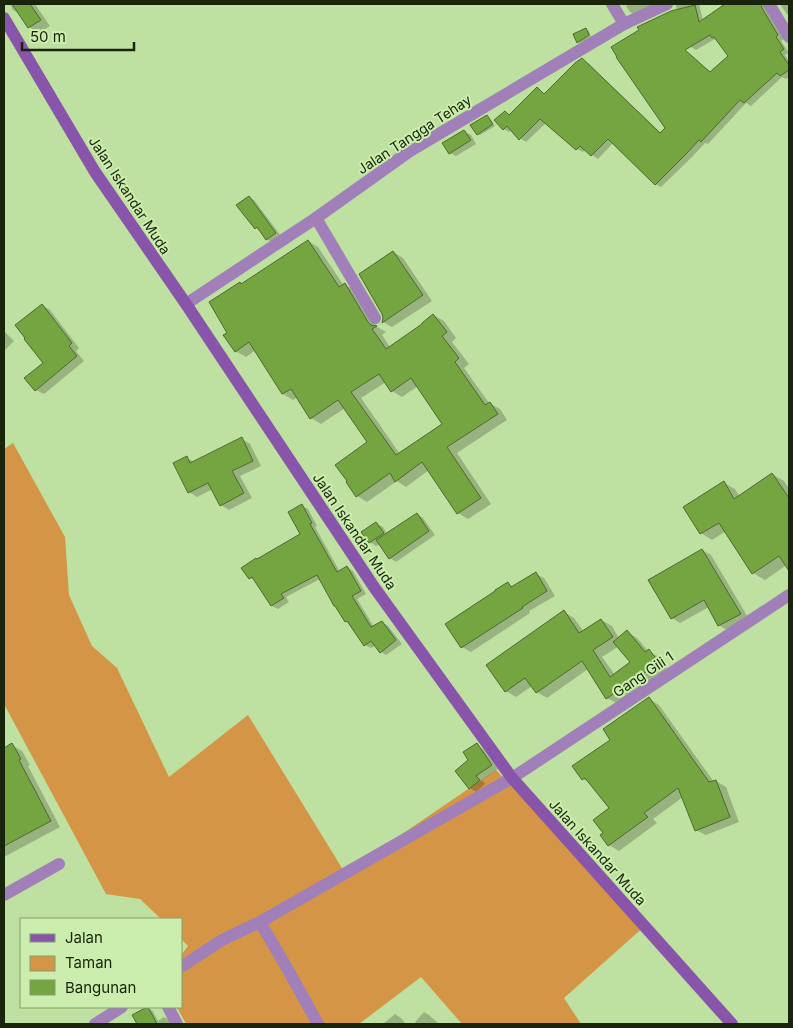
<svg xmlns="http://www.w3.org/2000/svg" width="793" height="1028" font-family="Inter,sans-serif">
<style>
.green{fill:#d49646}
.shadow{fill:#0003;fill-rule:evenodd}
.building{fill:#75a540;stroke:#4d6a2e;fill-rule:evenodd}
.lines{fill:none;stroke-linecap:round;stroke-linejoin:round}
.street{stroke:#a180b9;stroke-width:12}
.secondary{stroke:#85a;stroke-width:12}
.labels{text-anchor:middle;dominant-baseline:central;stroke-width:4;stroke-linejoin:round;paint-order:stroke}
.street-label{font-size:14px;fill:#18240b;stroke:#cbedad}
</style>
<rect width="100%" height="100%" fill="#bee0a0"/>
<polygon class="green" points="13,443 65,537 69,595 92,646 117,668 169,777 248,715 345,873 496,770 646,925 564,998 581,1024 462,1024 421,977 359,1024 186,1024 177,1007 181,1007 181,955 188,946 181,939 181,919 161,919 140,899 106,894 4,704 4,449"/>
<g class="shadow">
<polygon points="10,4 35,4 50,26 39,33 29,27 20,14 13,10"/>
<polygon points="629,4 656,4 636,15 630,12 626,6"/>
<polygon points="676,4 699,4 703,21 725,5 725,4 765,4 784,39 781,41 789,53 785,55 789,61 789,77 786,79 782,77 751,106 746,103 708,144 705,143 692,157 661,187 655,184 614,142 598,159 592,155 586,149 583,152 577,149 546,123 526,142 520,138 512,130 509,132 504,129 505,112 510,115 537,88 546,95 582,60 588,63 661,133 667,128 684,50 690,54 711,73 729,56 718,41 715,39 696,50 691,47 676,7"/>
<polygon points="780,4 789,4 789,14 788,15 786,13"/>
<polygon points="586,30 589,31 591,37 580,43 578,42"/>
<polygon points="487,116 489,118 495,126 480,135 478,134"/>
<polygon points="464,131 471,135 476,144 456,156 450,153"/>
<polygon points="249,197 254,200 281,236 272,242 266,239 262,232 256,228"/>
<path d="M308 241 318 247 344 286 345 285 356 291 377 327 386 332 382 335 390 347 424 324 433 315 444 321 456 338 452 342 469 364 464 368 489 403 500 409 507 420 457 453 491 504 468 519 458 513 429 470 406 487 397 481 367 502 357 496 369 442 345 408 321 424 311 418 298 397 293 400 283 394 256 350 246 357 235 351 228 333 242 285ZM386 382 392 391 402 397 418 386 443 424 400 454 361 398Z"/>
<polygon points="393,252 403,258 432,301 392,327 383,322"/>
<polygon points="42,305 50,310 79,348 76,351 84,361 44,394 36,390 45,363 15,326"/>
<polygon points="4,331 14,341 4,351"/>
<polygon points="242,439 250,444 261,466 240,476 252,498 229,510 221,505 213,489 197,497 189,492 187,458 194,462"/>
<polygon points="772,474 784,481 789,489 789,565 788,564 765,580 753,573 726,531 712,540 701,533 724,483 735,489 740,497"/>
<polygon points="302,506 308,509 317,526 315,527 340,572 347,567 353,571 366,594 357,599 374,627 382,622 388,626 402,644 386,655 381,652 376,645 371,648 365,645 351,625 346,621 320,579 286,597 289,602 278,609 272,606 256,581 250,578 257,560 302,534"/>
<polygon points="417,514 423,518 435,535 396,562 390,558 380,544 376,546 370,542 363,532 376,523 383,527 387,534"/>
<polygon points="702,550 711,555 749,619 728,631 719,625 709,607 680,623 672,618"/>
<polygon points="536,574 544,578 555,596 529,611 530,613 471,652 462,647 508,584 514,587"/>
<path d="M564 612 574 618 584 632 601 620 612 626 619 638 627 632 637 638 648 651 659 657 669 670 618 704 607 698 588 669 547 698 537 692 532 686 516 697 506 691ZM619 646 632 663 615 675 602 657Z"/>
<polygon points="649,699 659,705 714,782 716,781 726,787 739,822 706,835 696,830 683,797 653,819 657,823 619,851 609,845 602,836 605,834 610,809 591,783 583,779 612,740"/>
<polygon points="12,745 22,751 30,765 28,766 60,827 4,857 4,749"/>
<polygon points="477,745 483,749 498,769 482,780 485,784 476,792 470,788 470,760"/>
<polygon points="147,1008 153,1011 158,1021 164,1017 169,1020 171,1024 138,1024 133,1015"/>
<polygon points="424,1012 429,1015 439,1024 417,1024 415,1022"/>
<polygon points="395,1014 401,1018 406,1024 383,1024"/>
</g>
<g class="building">
<polygon points="12,4 30,4 41,20 28,28"/>
<path d="M725 4H761L762 8 778 35 776 37 784 49 780 52 789 65V70L780 76 777 73 744 103 740 100 701 142 699 140 686 154 655 185 608 139 591 156 580 146 576 150 540 119 519 140 507 126 503 130 494 120 505 111 509 115 537 87 544 94 575 63 582 58 660 133 665 128 616 57H617L611 47 639 30 637 27 671 11 695 5 699 22ZM710 35 712 38 714 37 728 56 710 72 685 50Z"/>
<polygon points="586,28 589,35 577,43 573,34"/>
<polygon points="487,115 493,124 477,135 470,125"/>
<polygon points="464,130 471,140 449,154 442,143"/>
<polygon points="249,196 276,233 266,240 257,227 255,229 236,205"/>
<path d="M308 240 339 287 345 283 368 322 371 325 377 326 372 329 386 349 422 324V323L433 314 447 332 442 336 459 358 455 362 485 405 490 402 498 414 447 447 481 498 457 514 422 462 395 482 390 473 356 497 346 482 347 481 335 465 367 442 338 400 310 419 291 389 282 394 249 342 235 352 223 335 227 333 209 302 240 282 241 284ZM379 374 391 392 411 378 442 424 396 455 351 392Z"/>
<polygon points="393,251 423,295 382,323 383,318 382,314 359,274"/>
<polygon points="42,304 72,343 69,346 77,356 35,391 24,378 43,363 24,339 25,338 15,325"/>
<polygon points="242,437 253,461 232,471 244,493 220,506 208,483 188,493 173,463 187,456 190,463"/>
<polygon points="772,473 789,498 789,571 779,556 752,574 719,523 700,534 683,507 724,481 734,499"/>
<polygon points="302,504 312,523 310,524 337,572 347,566 361,591 352,596 371,627 382,621 396,640 380,653 371,641 364,646 347,621 345,622 335,606 334,606 317,575 281,594 284,598 271,606 252,577 249,579 241,568 256,558 257,559 300,534 288,512"/>
<polygon points="417,513 429,531 389,559 376,540"/>
<polygon points="376,522 384,533 369,543 361,532"/>
<polygon points="702,549 741,614 718,626 704,600 671,619 648,580"/>
<polygon points="536,572 547,591 522,607 523,608 461,648 445,624 495,591 495,590 508,582 511,587"/>
<polygon points="564,610 579,633 601,619 613,637 593,650 610,677 630,662 613,642 627,630 645,652 649,649 659,663 606,699 582,661 536,693 525,678 505,692 486,665"/>
<polygon points="649,697 709,782 716,780 730,817 695,831 678,788 644,813 648,817 608,846 600,835 603,833 593,820 609,808 585,778 582,780 572,766 610,740 603,729"/>
<polygon points="12,743 21,759 19,760 51,821 4,846 4,748"/>
<polygon points="477,743 492,765 476,776 480,780 469,789 455,771 468,760 463,752"/>
<polygon points="147,1007 148,1007 157,1024 137,1024 132,1015"/>
</g>
<g class="lines">
<g class="street">
<polyline points="612,4 624,24"/>
<polyline points="769,4 789,37"/>
<polyline points="316,218 375,318"/>
<polyline points="186,304 316,218 410,151 624,24 667,4"/>
<polyline points="4,895 59,864"/>
<polyline points="260,922 287,968 318,1024"/>
<polyline points="181,967 222,940 260,922 512,778 789,595"/>
<polyline points="168,1007 177,1024"/>
<polyline points="95,1024 122,1007"/>
</g>
<polyline class="secondary" points="4,18 95,172 186,304 374,587 512,778 732,1024"/>
</g>
<g class="labels">
<g class="street-label">
<text transform="translate(414 134) rotate(-33)">Jalan Tangga Tehay</text>
<text transform="translate(130 195) rotate(57)">Jalan Iskandar Muda</text>
<text transform="translate(355 531) rotate(56)">Jalan Iskandar Muda</text>
<text transform="translate(643 674) rotate(-34)">Gang Gili 1</text>
<text transform="translate(598 852) rotate(48)">Jalan Iskandar Muda</text>
</g>
</g>
<rect width="793" height="1028" fill="none" stroke="#18240b" stroke-width="10"/>
<rect x="20" y="918" width="162" height="90" fill="#cbedad" stroke="#839d6c"/>
<rect x="30" y="934" width="25" height="8" fill="#8855aa" stroke="#839d6c"/>
<text x="65" y="943" font-size="15" fill="#18240b">Jalan</text>
<rect x="30" y="956" width="25" height="15" fill="#d49646" stroke="#839d6c"/>
<text x="65" y="968" font-size="15" fill="#18240b">Taman</text>
<rect x="30" y="980" width="25" height="15" fill="#75a540" stroke="#839d6c"/>
<text x="65" y="993" font-size="15" fill="#18240b">Bangunan</text>
<path d="M22 42v8h112v-8" fill="none" stroke="#18240b" stroke-width="2.5"/>
<text x="30" y="42" font-size="15" fill="#18240b" stroke="#cbedad" stroke-width="4" paint-order="stroke">50 m</text>
</svg>
